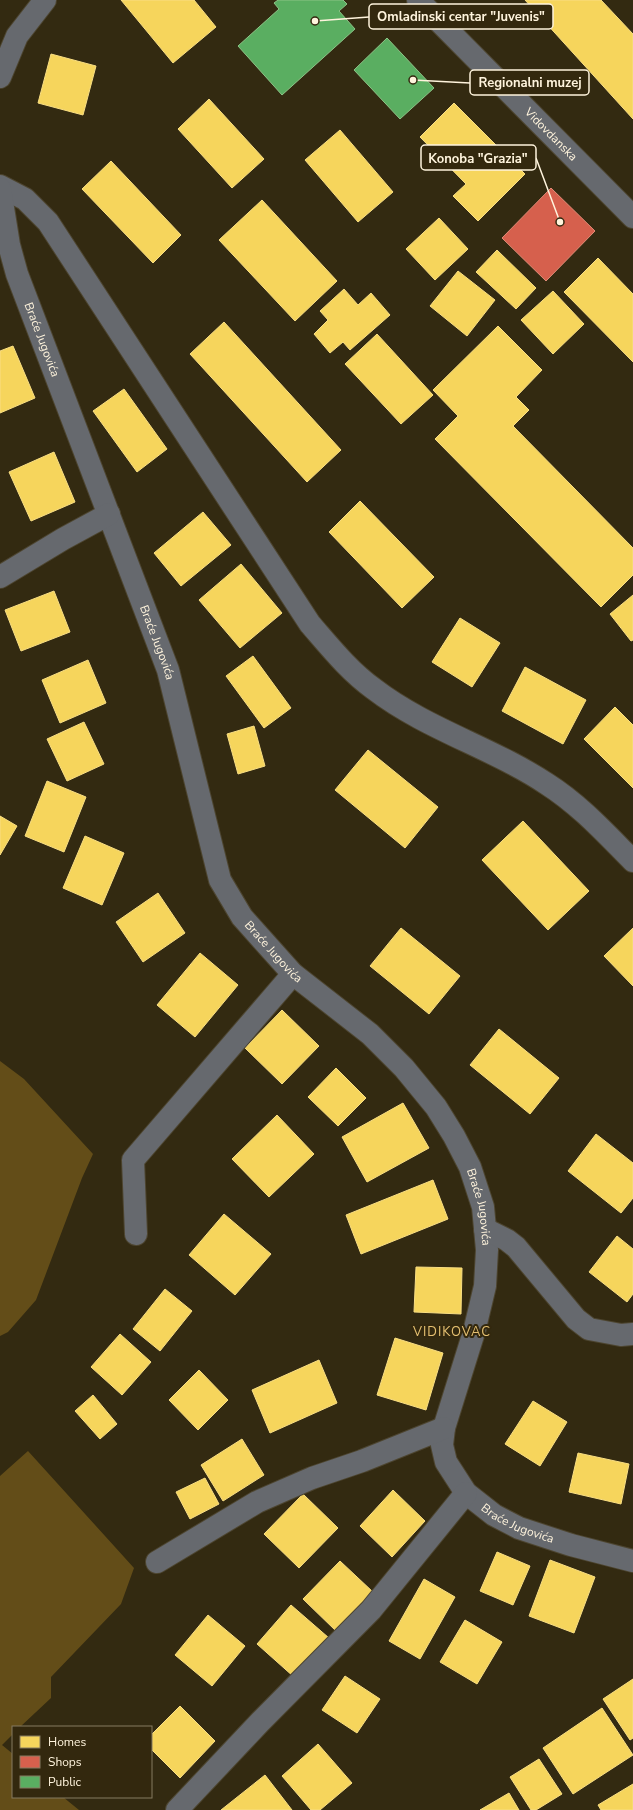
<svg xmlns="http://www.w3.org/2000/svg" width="633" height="1810" font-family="'Nunito Sans',sans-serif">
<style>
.green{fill:#634d18}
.homes{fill:#f6d55c;stroke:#f9de83}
.shops{fill:#d6604d;stroke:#e28c78}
.public{fill:#5aae61;stroke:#8cc386}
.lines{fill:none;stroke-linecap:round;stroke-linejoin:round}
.minor-casing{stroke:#4d4530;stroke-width:24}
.tertiary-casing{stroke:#4d4530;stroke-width:24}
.minor{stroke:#66696e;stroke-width:22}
.tertiary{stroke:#66696e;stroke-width:22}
.labels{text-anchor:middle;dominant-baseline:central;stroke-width:4;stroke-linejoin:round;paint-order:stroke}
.street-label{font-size:12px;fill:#fff4dd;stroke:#33280e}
.neighbourhood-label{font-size:13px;letter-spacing:1px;fill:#e5c071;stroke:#33280e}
.leader{fill:none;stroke:#fff4dd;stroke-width:1.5}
.callout-dot{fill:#fff4dd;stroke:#33280e;stroke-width:1.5}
.callout{fill:#33280e;stroke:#fff4dd;stroke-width:1.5}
.callout-label{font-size:13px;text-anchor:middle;font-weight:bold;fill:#fff4dd}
</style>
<rect width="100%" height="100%" fill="#332a11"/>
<g class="green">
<polygon points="0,1061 24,1079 93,1154 82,1178 36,1300 8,1332 0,1336"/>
<polygon points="28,1451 134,1568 121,1604 51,1677 51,1698 20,1727 13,1727 13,1734 2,1745 13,1754 13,1797 63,1797 79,1810 0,1810 0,1476"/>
</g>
<g class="homes">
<polygon points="121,0 194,0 216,27 173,63"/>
<polygon points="525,0 601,0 633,34 633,119"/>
<polygon points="51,54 96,66 83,115 38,103"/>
<polygon points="209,99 264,159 232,188 178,129"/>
<polygon points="454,103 525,174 478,221 453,196 466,184 420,137"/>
<polygon points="340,130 393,192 358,222 305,160"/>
<polygon points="111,161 181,235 153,263 82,189"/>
<polygon points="262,200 337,281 295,321 219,240"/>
<polygon points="439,218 468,249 435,280 406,249"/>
<polygon points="497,250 536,288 516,309 476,272"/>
<polygon points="598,258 633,294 633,362 564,292"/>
<polygon points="458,271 495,300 467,336 430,306"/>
<polygon points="344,289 358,305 371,293 390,315 350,350 343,342 330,353 314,334 328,320 320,311"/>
<polygon points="553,291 584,324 553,354 521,320"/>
<polygon points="224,322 341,450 307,482 190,354"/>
<polygon points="498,326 542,370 516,397 529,410 513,426 633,548 633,575 601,607 435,439 458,416 433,390"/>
<polygon points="377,334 433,395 401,424 345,364"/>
<polygon points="13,346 35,398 0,413 0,351"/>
<polygon points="124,389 167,449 137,472 93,411"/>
<polygon points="54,452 75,502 31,521 9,472"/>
<polygon points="360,501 434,577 402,608 329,532"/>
<polygon points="203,512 231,545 181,586 154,553"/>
<polygon points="241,564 282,613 240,648 199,600"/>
<polygon points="54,591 70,632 21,651 5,610"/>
<polygon points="633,595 633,640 631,641 610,614"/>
<polygon points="460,618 500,643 472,687 432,662"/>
<polygon points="253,656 291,708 264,728 226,676"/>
<polygon points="88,660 106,703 60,723 42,680"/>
<polygon points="525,667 586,700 563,744 502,711"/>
<polygon points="615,707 633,725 633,788 584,739"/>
<polygon points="84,722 104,764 67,781 47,739"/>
<polygon points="254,726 265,766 238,774 227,734"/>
<polygon points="368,750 438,807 405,848 335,790"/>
<polygon points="47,781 86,797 64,852 25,836"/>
<polygon points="0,816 17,826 0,855"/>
<polygon points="523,821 589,891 548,930 482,860"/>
<polygon points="85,836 124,853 102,905 63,888"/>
<polygon points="158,893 185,933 143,962 116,922"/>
<polygon points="401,928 460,976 429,1014 370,966"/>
<polygon points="633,928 633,986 604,956"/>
<polygon points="200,953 238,985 195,1037 157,1005"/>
<polygon points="282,1010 319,1046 282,1084 245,1048"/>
<polygon points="499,1029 559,1078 530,1114 470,1065"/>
<polygon points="336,1068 366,1098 338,1126 308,1097"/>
<polygon points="403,1103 429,1148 367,1182 342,1137"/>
<polygon points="277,1115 314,1154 269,1197 232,1159"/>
<polygon points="596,1134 633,1163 633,1198 621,1213 568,1171"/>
<polygon points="433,1180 448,1219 361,1254 346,1215"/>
<polygon points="224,1214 271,1254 235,1295 189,1255"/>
<polygon points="617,1236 633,1249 633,1294 627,1302 589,1272"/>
<polygon points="416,1267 462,1268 461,1314 414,1312"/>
<polygon points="165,1289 192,1311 160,1351 133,1329"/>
<polygon points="120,1334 151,1362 122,1395 91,1367"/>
<polygon points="395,1338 443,1353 426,1410 377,1395"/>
<polygon points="319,1360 337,1403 270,1433 252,1390"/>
<polygon points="199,1370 228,1400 198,1430 169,1400"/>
<polygon points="93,1395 117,1424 100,1439 75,1411"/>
<polygon points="533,1401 567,1422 540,1466 505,1444"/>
<polygon points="242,1439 264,1475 223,1501 201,1465"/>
<polygon points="578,1453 629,1464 621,1504 569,1492"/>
<polygon points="205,1478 219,1504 190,1519 176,1492"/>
<polygon points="393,1490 425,1521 392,1557 360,1526"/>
<polygon points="303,1494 338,1528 299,1568 264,1534"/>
<polygon points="497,1552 530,1566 513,1605 480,1591"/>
<polygon points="550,1560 595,1577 574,1633 529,1616"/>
<polygon points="340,1561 373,1592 336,1631 303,1599"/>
<polygon points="424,1579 455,1597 420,1659 389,1641"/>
<polygon points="291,1605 329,1638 294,1677 257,1644"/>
<polygon points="208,1615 245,1646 212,1686 175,1655"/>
<polygon points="465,1620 502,1642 477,1684 440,1662"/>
<polygon points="345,1676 380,1699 357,1733 322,1710"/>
<polygon points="633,1679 633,1738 630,1740 603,1699"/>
<polygon points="180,1706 215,1741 180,1778 151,1749 151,1735"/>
<polygon points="602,1708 633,1755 573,1794 543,1748"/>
<polygon points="318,1744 352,1783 320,1810 311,1810 282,1776"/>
<polygon points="539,1759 562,1794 536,1810 531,1810 510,1777"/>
<polygon points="265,1775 292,1810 221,1810"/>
<polygon points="633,1784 633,1810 601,1810 598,1805"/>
<polygon points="509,1793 519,1810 480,1810"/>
</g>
<polygon class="shops" points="551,188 595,231 546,281 502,238"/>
<g class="public">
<polygon points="278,0 343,0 347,4 339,11 355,29 282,95 238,46 279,9 274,3"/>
<polygon points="387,38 434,88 400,119 354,70"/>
</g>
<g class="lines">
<g class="minor-casing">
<g id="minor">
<polyline points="0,77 17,36 45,0"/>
<path d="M0 186 25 199 48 222 310 624C330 647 349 671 374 689 426 729 493 748 547 784 580 805 606 834 633 861"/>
<path id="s1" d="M0 189 9 245 17 274 168 670 220 880 242 917 293 974 370 1034 404 1068 436 1107 454 1136 470 1167 483 1207 487 1250 485 1286 474 1332 444 1428 442 1445 446 1462 466 1493 494 1515 519 1528 571 1545 633 1561"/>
<polyline points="0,577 63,539 109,514"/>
<polyline points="485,1229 507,1240 516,1247 576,1319 589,1329 621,1335 633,1334"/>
<polyline points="136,1234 133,1160 293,974"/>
<polyline points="157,1562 257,1502 312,1478 362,1461 444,1428"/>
<polyline points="177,1810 260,1722 371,1610 466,1493"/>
</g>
</g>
<g class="tertiary-casing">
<g id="tertiary">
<path id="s2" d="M418 0 633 217"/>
</g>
</g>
<use href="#minor" class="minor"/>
<use href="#tertiary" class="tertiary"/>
</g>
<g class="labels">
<g class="street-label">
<text stroke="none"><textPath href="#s2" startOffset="189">Vidovdanska</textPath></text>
<text stroke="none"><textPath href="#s1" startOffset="157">Braće Jugovića</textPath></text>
<text stroke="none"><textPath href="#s1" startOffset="481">Braće Jugovića</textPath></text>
<text stroke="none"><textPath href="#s1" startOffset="817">Braće Jugovića</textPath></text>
<text stroke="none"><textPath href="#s1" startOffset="1153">Braće Jugovića</textPath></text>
<text stroke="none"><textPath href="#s1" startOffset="1513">Braće Jugovića</textPath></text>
</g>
<g class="neighbourhood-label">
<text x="452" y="1332">VIDIKOVAC</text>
</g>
</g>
<path class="leader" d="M315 21L369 17M413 80L470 83M560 222L536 158"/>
<g class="callout-dot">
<circle cx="315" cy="21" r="4"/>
<circle cx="413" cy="80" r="4"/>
<circle cx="560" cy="222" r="4"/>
</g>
<g class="callout">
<rect x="369" y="4" width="184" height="25" rx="4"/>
<rect x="470" y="70" width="119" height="25" rx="4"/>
<rect x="421" y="145" width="115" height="25" rx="4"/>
</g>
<g class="callout-label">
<text x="461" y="21">Omladinski centar "Juvenis"</text>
<text x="530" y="87">Regionalni muzej</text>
<text x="478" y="163">Konoba "Grazia"</text>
</g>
<rect x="12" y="1726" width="140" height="72" fill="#33280e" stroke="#857a61"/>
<rect x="20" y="1736" width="20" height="12" fill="#f6d55c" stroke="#857a61"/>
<text x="48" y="1746" font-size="12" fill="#fff4dd">Homes</text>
<rect x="20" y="1756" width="20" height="12" fill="#d6604d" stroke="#857a61"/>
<text x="48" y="1766" font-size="12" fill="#fff4dd">Shops</text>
<rect x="20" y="1776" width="20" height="12" fill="#5aae61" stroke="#857a61"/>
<text x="48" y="1786" font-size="12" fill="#fff4dd">Public</text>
</svg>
